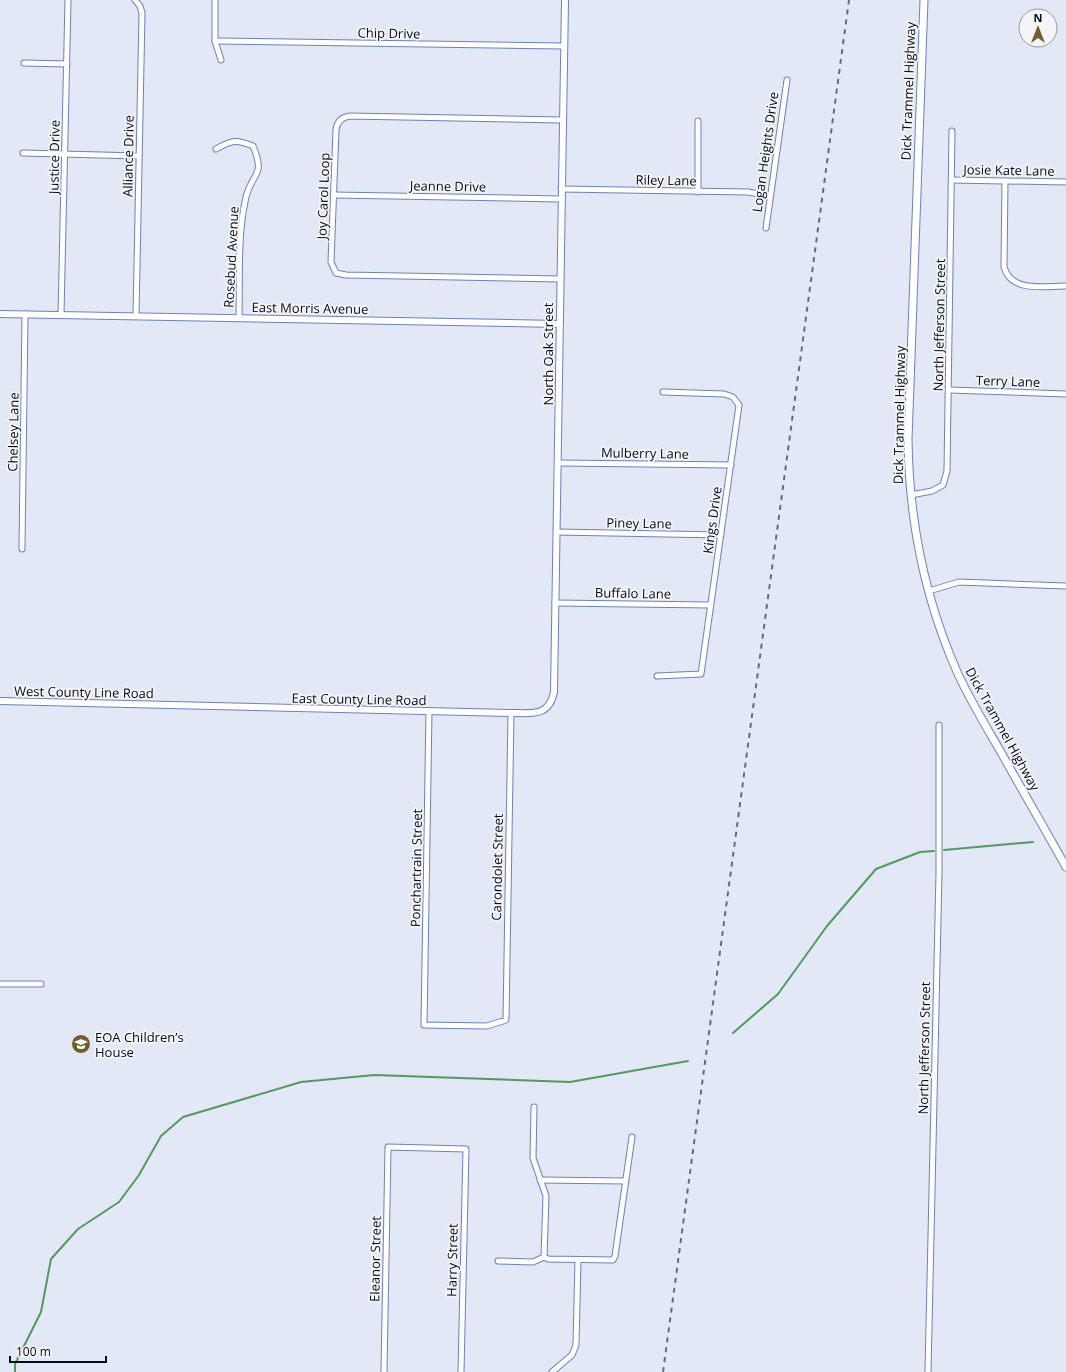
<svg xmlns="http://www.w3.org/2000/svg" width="1066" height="1372" font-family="'Open Sans',sans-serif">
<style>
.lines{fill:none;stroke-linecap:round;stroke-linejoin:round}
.stream{stroke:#539962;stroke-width:2}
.minor-casing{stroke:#6a82bd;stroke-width:7}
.tertiary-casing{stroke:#6a82bd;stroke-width:8}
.secondary-casing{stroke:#6a82bd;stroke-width:9}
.minor{stroke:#fff;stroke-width:5}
.tertiary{stroke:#fff;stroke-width:6}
.secondary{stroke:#fff;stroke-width:7}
.rail{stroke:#646b7c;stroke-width:2;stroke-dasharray:5 5;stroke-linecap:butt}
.labels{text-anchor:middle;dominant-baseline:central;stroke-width:3.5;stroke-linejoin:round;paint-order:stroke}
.street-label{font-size:13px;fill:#040b20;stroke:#f5f5f5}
.poi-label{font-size:13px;fill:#040b20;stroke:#f5f5f5;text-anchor:start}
</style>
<rect width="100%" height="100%" fill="#e2e8f5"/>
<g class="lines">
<g class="stream">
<polyline points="944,850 1033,842"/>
<polyline points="733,1033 778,994 827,926 876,869 920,852 934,851"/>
<polyline points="15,1372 15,1364 41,1312 51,1259 78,1229 119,1202 139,1175 161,1136 183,1117 301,1082 374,1075 570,1082 688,1061"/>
</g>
<g class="minor-casing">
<g id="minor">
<polyline points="135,0 140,6 142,13 136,316"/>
<polyline points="215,0 215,41 221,60"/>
<polyline points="215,41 563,46"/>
<polyline points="24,63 67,64"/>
<polyline points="698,121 698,192"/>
<path d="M216 149C232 140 236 139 253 146 266 177 252 172 246 197 237 236 240 278 239 317"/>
<polyline points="23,153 139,156"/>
<polyline points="952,180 1066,182"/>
<path d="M1005 181 1004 267C1011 293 1045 286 1066 286"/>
<polyline points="561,189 748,192 770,196"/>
<polyline points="334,195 561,199"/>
<polyline points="766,228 787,80"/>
<path d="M560 279 346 275 336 273 331 262 336 130C337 121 342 117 350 116L562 120"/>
<polyline points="61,314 68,0"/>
<polyline points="949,390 1066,394"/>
<polyline points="559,463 731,465"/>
<polyline points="911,495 932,491 943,485 947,471 952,131"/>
<polyline points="557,532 721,535"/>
<polyline points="22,549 25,314"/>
<polyline points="929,591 959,582 1066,586"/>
<polyline points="555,603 710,605"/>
<polyline points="657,676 701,674 739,405 733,397 724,394 663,392"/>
<polyline points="429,711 424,1025 487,1026 506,1020 511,713"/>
<polyline points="0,984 41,984"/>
<polyline points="534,1107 533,1158 546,1196 544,1257"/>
<polyline points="540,1180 626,1181"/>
<polyline points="498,1261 533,1262 544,1257 548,1259 613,1260 615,1256 632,1137"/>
<polyline points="384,1372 388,1147 466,1149 461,1372"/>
<polyline points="552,1372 572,1355 576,1345 578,1260"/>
<polyline points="928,1372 939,873 939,725"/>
</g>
</g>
<g class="tertiary-casing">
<g id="tertiary">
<polyline points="0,314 559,324"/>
<path d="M0 701 511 713C532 713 549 717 554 692L565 0"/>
</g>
</g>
<g class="secondary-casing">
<path id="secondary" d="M924 0 908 439C909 520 925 600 958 674 971 702 987 728 1002 754 1023 792 1045 829 1066 867"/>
</g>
<use href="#minor" class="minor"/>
<use href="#tertiary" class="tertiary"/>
<use href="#secondary" class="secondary"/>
<polyline class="rail" points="663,1372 849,0"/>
</g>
<defs>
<g id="school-disc" transform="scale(1)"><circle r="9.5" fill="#725d2c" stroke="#f5f5f5"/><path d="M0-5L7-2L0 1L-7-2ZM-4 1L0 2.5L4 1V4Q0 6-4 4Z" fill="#fff"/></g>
</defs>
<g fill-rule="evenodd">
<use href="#school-disc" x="81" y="1044"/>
</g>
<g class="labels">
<g class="street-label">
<text transform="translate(389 33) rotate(1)">Chip Drive</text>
<text transform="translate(908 91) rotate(-88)">Dick Trammel Highway</text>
<text transform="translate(765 152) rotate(-82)">Logan Heights Drive</text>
<text transform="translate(128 156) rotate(-89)">Alliance Drive</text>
<text transform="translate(54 157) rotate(-89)">Justice Drive</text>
<text transform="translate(1009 170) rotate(1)">Josie Kate Lane</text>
<text transform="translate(666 180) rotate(1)">Riley Lane</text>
<text transform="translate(448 186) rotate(1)">Jeanne Drive</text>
<text transform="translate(323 196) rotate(-88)">Joy Carol Loop</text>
<text transform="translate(231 257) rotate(-87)">Rosebud Avenue</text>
<text transform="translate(310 308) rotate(1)">East Morris Avenue</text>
<text transform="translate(939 325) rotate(-89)">North Jefferson Street</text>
<text transform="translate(548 354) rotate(-90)">North Oak Street</text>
<text transform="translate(1008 381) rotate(2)">Terry Lane</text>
<text transform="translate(899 415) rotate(-89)">Dick Trammel Highway</text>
<text transform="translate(13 432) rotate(-89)">Chelsey Lane</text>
<text transform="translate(645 453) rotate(1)">Mulberry Lane</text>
<text transform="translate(712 520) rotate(-82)">Kings Drive</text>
<text transform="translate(639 523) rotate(1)">Piney Lane</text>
<text transform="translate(633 593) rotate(1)">Buffalo Lane</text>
<text transform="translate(84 692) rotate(1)">West County Line Road</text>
<text transform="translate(359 699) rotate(1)">East County Line Road</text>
<text transform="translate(1003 729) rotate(61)">Dick Trammel Highway</text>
<text transform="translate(497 867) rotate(-89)">Carondolet Street</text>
<text transform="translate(416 868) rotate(-89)">Ponchartrain Street</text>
<text transform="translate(924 1048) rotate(-89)">North Jefferson Street</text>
<text transform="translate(375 1259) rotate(-89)">Eleanor Street</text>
<text transform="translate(452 1260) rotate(-89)">Harry Street</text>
</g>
<g class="poi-label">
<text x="95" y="1037">EOA Children’s<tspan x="95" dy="15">House</tspan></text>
</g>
</g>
<g transform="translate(1038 28)"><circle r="19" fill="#f5f5f5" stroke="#9597a0"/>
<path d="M0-3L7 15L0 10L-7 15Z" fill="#725d2c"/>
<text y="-6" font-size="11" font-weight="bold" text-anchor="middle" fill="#040b20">N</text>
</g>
<path d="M10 1356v6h96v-6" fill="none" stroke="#040b20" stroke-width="2"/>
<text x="16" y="1356" font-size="12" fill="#040b20" stroke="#f5f5f5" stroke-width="3" paint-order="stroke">100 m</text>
</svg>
